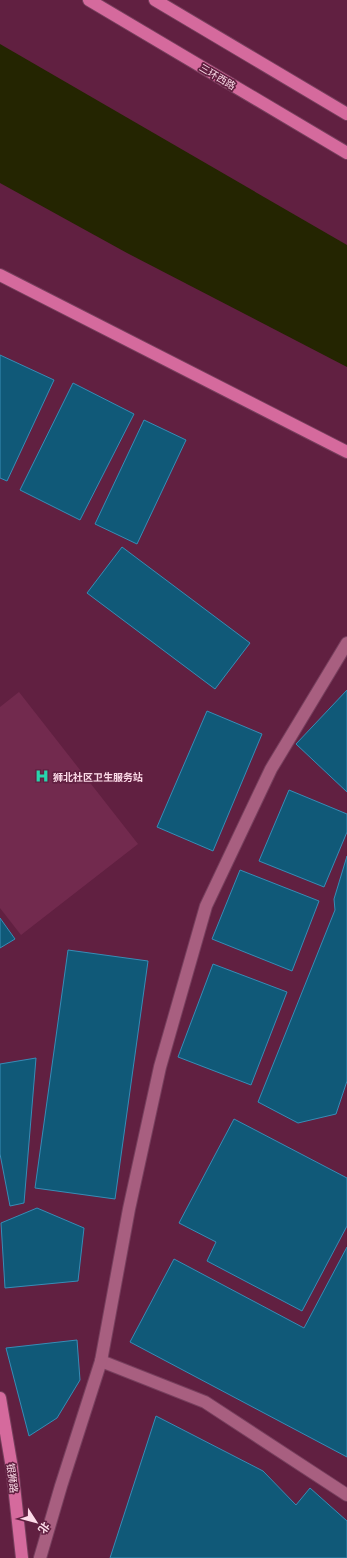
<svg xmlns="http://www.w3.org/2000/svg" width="347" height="1558" font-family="Literata,'Noto Sans SC',serif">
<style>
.built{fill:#722a4e}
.water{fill:#242501}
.building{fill:#105978;stroke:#368db6}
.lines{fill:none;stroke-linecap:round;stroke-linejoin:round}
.minor-casing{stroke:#773f5d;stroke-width:14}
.major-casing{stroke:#773f5d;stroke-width:14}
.minor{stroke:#a85f80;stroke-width:12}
.major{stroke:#d56a9d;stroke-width:12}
.labels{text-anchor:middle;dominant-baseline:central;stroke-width:3.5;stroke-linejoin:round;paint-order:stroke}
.street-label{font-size:10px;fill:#fcdbe8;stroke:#612041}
.poi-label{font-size:10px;font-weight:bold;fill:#fcdbe8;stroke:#612041;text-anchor:start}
</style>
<rect width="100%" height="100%" fill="#612041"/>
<polygon class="built" points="19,692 138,844 21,935 0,908 0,707"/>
<polygon class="water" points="0,44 347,245 347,367 127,253 0,183"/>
<g class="building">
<polygon points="0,355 54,380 7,481 0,478"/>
<polygon points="73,383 134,414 80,520 20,490"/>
<polygon points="144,420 186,440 137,544 95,524"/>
<polygon points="122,547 250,643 215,689 87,593"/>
<polygon points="347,690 347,792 296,744"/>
<polygon points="207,711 262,734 213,851 157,827"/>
<polygon points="289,790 347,814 347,832 324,887 259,861"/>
<polygon points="347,856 347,1081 336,1114 298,1123 258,1102 335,910 334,899"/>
<polygon points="240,870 319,901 292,971 212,939"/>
<polygon points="0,918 15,939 0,948"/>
<polygon points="68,950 148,961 115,1199 35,1188"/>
<polygon points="213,964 287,992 251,1085 178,1057"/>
<polygon points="36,1058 24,1203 10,1206 0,1154 0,1064"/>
<polygon points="234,1119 347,1178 347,1226 302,1311 207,1261 216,1242 179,1223"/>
<polygon points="37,1208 84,1228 78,1281 5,1288 1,1223"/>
<polygon points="347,1247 347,1457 130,1342 174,1259 304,1328"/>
<polygon points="77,1340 80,1380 57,1418 29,1436 6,1348"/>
<polygon points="156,1416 263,1471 296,1505 310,1488 347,1521 347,1558 110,1558"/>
</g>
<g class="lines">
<g class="minor-casing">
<g id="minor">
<polyline points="101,1361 205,1402 347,1495"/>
<polyline points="40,1558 61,1486 101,1361 129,1209 160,1067 206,906 271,769 347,643"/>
</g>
</g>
<g class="major-casing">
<g id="major">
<polyline points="89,0 347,153"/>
<polyline points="155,0 347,114"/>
<polyline points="0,275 347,452"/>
<polyline points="0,1398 12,1468 22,1558"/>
</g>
</g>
<use href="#minor" class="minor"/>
<use href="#major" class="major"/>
</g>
<defs>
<g id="hospital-bare" transform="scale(1.08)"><path d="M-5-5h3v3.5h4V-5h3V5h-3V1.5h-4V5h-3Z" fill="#28d5ad" stroke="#612041" stroke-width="2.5" paint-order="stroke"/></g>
</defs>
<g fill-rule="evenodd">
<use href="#hospital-bare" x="42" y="776"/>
</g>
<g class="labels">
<g class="street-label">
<text transform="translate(218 76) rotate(31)">三环西路</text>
<text transform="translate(13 1478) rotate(83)">银狮路</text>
</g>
<g class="poi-label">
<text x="53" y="776">狮北社区卫生服务站</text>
</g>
</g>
<g transform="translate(36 1522) rotate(126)" stroke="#612041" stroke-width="3" paint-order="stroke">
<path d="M0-3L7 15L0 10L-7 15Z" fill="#fcdbe8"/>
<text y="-6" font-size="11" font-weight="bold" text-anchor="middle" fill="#fcdbe8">北</text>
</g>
</svg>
